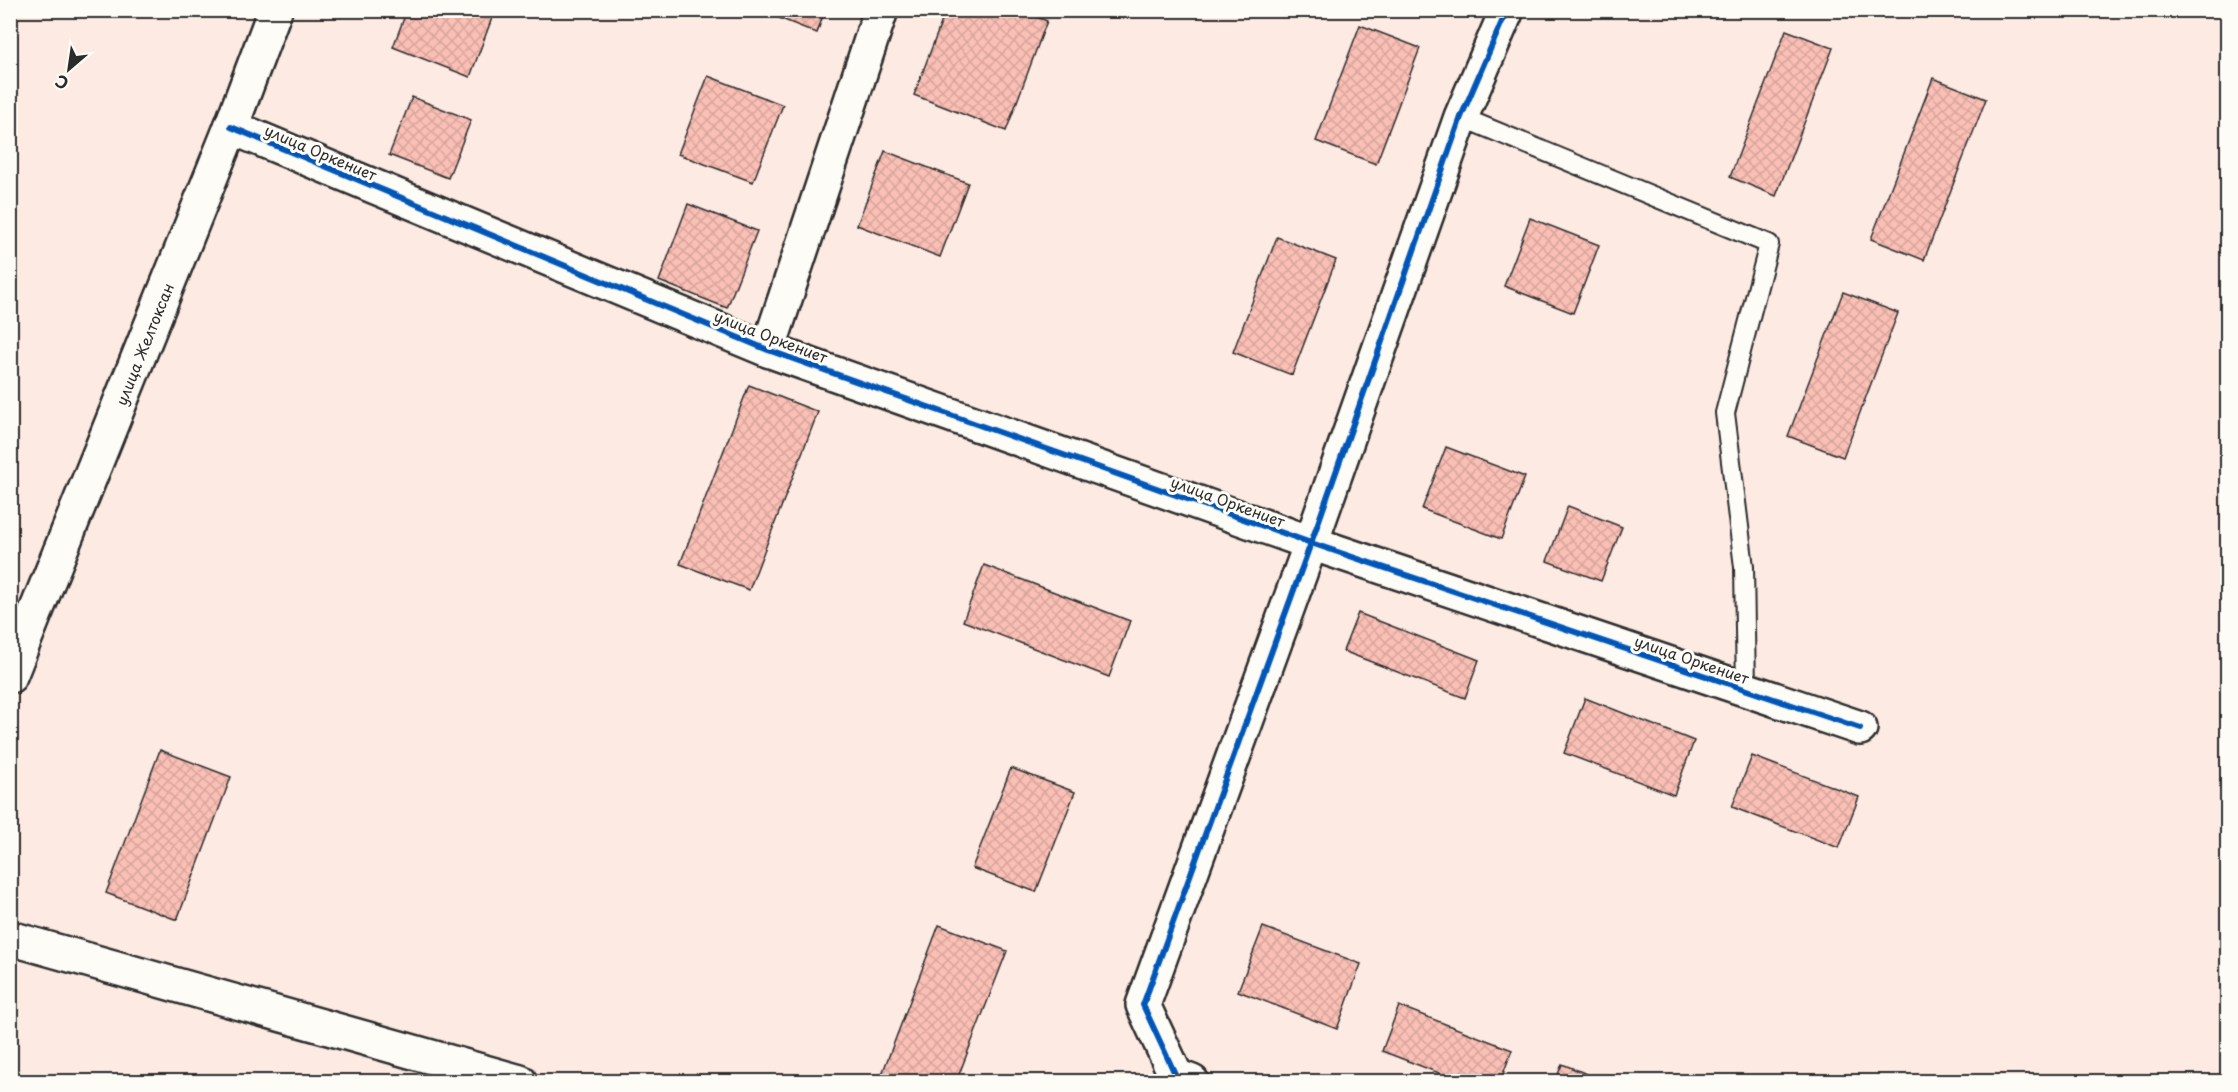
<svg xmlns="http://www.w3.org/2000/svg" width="2238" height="1092" font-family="'Playpen Sans',sans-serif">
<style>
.building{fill:url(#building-cross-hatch);stroke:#2b2b2b;stroke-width:1.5}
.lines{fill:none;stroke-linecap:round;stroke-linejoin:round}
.lane-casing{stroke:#2b2b2b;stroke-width:22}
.street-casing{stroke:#2b2b2b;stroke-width:38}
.secondary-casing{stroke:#2b2b2b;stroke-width:38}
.lane{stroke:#fdfcf7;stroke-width:18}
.street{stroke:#fdfcf7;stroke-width:33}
.secondary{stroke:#fdfcf7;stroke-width:33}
.cycleway-casing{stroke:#fdfcf7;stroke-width:10}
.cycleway{stroke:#0057b8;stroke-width:6}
.labels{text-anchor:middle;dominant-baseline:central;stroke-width:6;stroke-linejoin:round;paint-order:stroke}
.street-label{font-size:15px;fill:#2b2b2b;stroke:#fdfcf7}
</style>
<defs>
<pattern id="building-cross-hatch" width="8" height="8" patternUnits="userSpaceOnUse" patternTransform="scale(1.5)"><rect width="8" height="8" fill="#fabfb5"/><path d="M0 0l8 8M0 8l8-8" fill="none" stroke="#d6a49c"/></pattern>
</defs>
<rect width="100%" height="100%" fill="#fceae3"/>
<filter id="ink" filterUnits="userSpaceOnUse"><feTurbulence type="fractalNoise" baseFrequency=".0167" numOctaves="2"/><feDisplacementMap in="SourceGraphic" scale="12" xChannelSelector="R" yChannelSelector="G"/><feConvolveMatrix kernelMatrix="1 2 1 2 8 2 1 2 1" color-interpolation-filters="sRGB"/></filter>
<g filter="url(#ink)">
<g class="building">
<polygon points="407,10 495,10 470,77 393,47"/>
<polygon points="759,10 825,10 817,33"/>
<polygon points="946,10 1020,10 1047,21 1006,131 914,95"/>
<polygon points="1360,25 1420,48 1376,164 1316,141"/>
<polygon points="1786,30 1833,48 1776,196 1730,177"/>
<polygon points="708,76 783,105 753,182 678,154"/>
<polygon points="1933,78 1986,99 1924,260 1871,239"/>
<polygon points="412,97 471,120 448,178 389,155"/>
<polygon points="885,151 968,183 940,257 857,225"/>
<polygon points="688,204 757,231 727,308 659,281"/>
<polygon points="1530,218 1599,245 1573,313 1504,286"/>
<polygon points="1277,237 1336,260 1292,375 1233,352"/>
<polygon points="1843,292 1898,313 1843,457 1788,436"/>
<polygon points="749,385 818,412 749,590 680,564"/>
<polygon points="1446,447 1525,477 1501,539 1422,509"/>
<polygon points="1568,506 1622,527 1601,581 1547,561"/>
<polygon points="984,565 1130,621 1109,677 963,621"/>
<polygon points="1358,613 1479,660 1465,698 1343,651"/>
<polygon points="1585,698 1694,741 1674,795 1564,753"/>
<polygon points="160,750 231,777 177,920 106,893"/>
<polygon points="1752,756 1859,797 1839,848 1732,807"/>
<polygon points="1011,768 1075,792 1036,892 972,868"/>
<polygon points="939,925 1007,951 956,1082 879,1082"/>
<polygon points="1263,927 1361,964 1337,1029 1238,991"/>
<polygon points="1399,1006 1512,1050 1500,1082 1462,1082 1382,1051"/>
<polygon points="1562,1064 1607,1082 1555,1082"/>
</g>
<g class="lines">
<g class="lane-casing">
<polyline id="lane" points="1461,117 1769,244 1725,413 1744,567 1746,690"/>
</g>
<g class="street-casing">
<g id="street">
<polyline points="231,127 768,350 1311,543 1860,728"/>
<polyline points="768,350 881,10"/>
<polyline points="10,938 520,1082"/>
<polyline points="1192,1082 1176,1076 1143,1005 1311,543 1461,117 1507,10"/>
</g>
</g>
<g class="secondary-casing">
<polyline id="secondary" points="10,676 231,127 275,10"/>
</g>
<use href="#lane" class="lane"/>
<use href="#street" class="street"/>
<use href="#secondary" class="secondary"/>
<g class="cycleway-casing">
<g id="cycleway">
<polyline points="231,127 768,350 1311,543 1860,728"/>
<polyline points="1192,1082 1176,1076 1143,1005 1311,543 1461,117 1507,10"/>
</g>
</g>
<use href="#cycleway" class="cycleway"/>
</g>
</g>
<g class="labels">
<g class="street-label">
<text transform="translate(321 152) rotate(23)">улица Оркениет</text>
<text transform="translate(771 336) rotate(21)">улица Оркениет</text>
<text transform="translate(144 344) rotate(-68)">улица Желтоксан</text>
<text transform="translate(1228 501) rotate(20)">улица Оркениет</text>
<text transform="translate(1692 659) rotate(19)">улица Оркениет</text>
</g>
</g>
<rect width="2238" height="1092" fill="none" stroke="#fdfcf7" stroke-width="36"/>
<rect x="18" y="18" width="2202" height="1056" fill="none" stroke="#2b2b2b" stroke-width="2" filter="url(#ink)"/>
<g transform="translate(69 69) rotate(209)" stroke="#fdfcf7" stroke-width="4.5" paint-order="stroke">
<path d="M0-4.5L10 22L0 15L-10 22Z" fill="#2b2b2b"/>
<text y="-9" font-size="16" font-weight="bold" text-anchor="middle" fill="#2b2b2b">С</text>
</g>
</svg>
